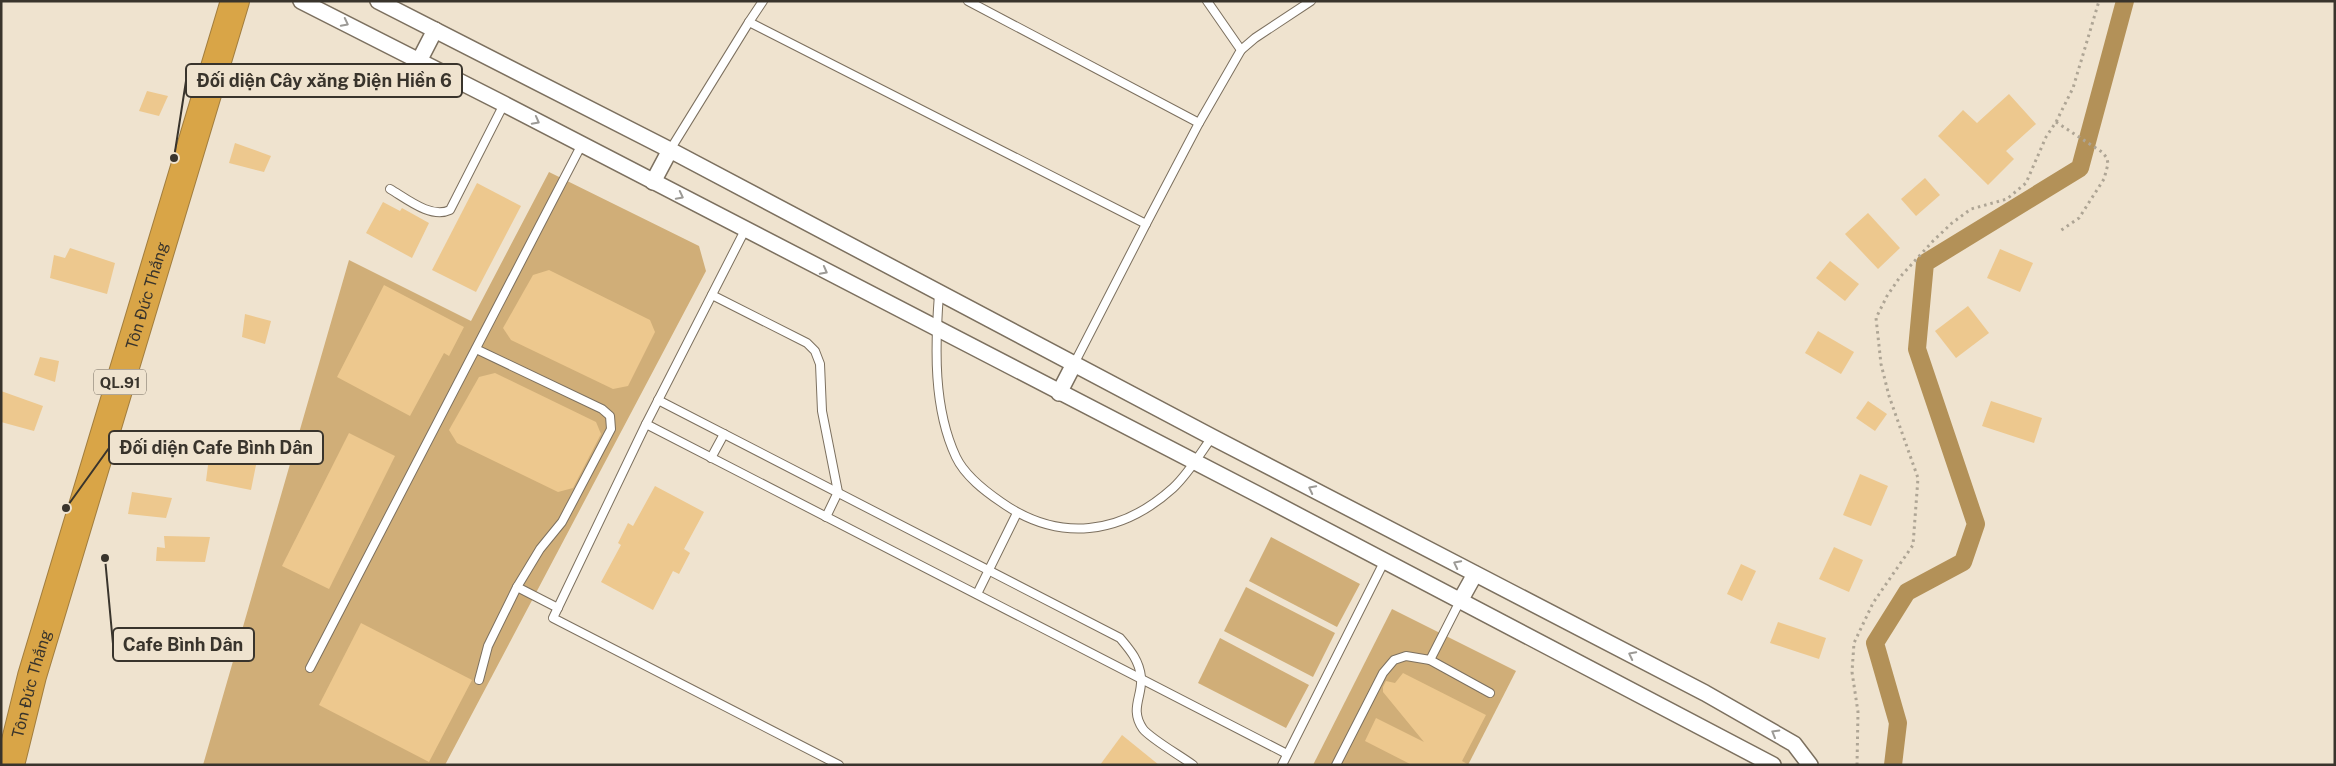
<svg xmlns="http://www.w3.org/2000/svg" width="2336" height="766" font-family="'Public Sans',sans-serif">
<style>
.green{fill:#d0ae78}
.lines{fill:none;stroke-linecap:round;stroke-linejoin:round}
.canal{stroke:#b39158;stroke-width:18}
.building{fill:#edc88e}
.lane-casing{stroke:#7c705f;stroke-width:10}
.street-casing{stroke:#7c705f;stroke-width:18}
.highway-casing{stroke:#a17d3e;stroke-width:30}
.path{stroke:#aea595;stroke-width:3;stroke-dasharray:2.5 4;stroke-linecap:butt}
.lane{stroke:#fff;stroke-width:8}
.street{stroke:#fff;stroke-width:15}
.highway{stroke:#d9a547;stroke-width:28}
.oneway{stroke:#9c9a96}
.labels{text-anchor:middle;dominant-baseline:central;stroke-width:5;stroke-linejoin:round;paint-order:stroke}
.shield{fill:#efe3cf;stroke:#70685d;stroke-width:1}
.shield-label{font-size:15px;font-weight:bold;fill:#39342c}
.street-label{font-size:16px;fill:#39342c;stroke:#efe3cf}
.leader{fill:none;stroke:#39342c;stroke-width:2}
.callout-dot{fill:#39342c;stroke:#efe3cf;stroke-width:2}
.callout{fill:#efe3cf;stroke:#39342c;stroke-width:2}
.callout-label{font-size:18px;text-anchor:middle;font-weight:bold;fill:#39342c}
</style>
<rect width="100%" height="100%" fill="#efe3cf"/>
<g class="green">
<polygon points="549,172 699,246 706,271 445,765 203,765 349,260 471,321"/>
<polygon points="1271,537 1360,584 1337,627 1249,581"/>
<polygon points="1246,587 1335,633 1313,677 1224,631"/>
<polygon points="1392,609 1516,671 1468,765 1313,765"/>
<polygon points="1220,638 1309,685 1286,728 1198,683"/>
</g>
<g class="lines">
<polyline class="canal" points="1893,765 1898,723 1875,643 1907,592 1963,562 1976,524 1917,349 1925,263 2080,168 2125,1"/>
</g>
<g class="building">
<polygon points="147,91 168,96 159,116 139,111"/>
<polygon points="2009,94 2036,124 2006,151 2014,159 1988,185 1938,136 1963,110 1977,123"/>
<polygon points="235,143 271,156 264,172 229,163"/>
<polygon points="1925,178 1940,195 1916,216 1901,199"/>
<polygon points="477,183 521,206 476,292 432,270"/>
<polygon points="383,202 400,211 402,208 429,223 412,258 366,233"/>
<polygon points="1868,213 1900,248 1878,269 1845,234"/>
<polygon points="70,248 115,263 107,294 50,278 54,255 65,258"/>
<polygon points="2000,249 2033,263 2020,292 1987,278"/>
<polygon points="1830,261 1859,284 1845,301 1816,278"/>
<polygon points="549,270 650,320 655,332 628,386 613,389 511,340 503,328 533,275"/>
<polygon points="384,285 464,327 449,356 444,353 410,416 337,377"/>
<polygon points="1968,306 1989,333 1956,358 1935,331"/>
<polygon points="245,314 271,321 265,344 242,337"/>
<polygon points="1818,331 1854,352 1841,374 1805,353"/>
<polygon points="40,357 59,361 55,382 34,375"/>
<polygon points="495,373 596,422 601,434 573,488 558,492 457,443 449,430 479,377"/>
<polygon points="1,391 43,406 34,431 1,422"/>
<polygon points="1868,401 1887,414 1875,431 1856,418"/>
<polygon points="1991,401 2042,418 2034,443 1982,426"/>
<polygon points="349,433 395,456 329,589 282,566"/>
<polygon points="220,439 260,445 251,490 206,481 210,449 217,451"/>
<polygon points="1860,474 1888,486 1871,526 1843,515"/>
<polygon points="655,486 704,512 684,549 690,553 679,574 673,571 653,610 601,582 621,545 618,543 628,523 633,526"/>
<polygon points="132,492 172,498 166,518 128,514"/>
<polygon points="164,536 210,537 205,562 156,561 157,547 165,548"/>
<polygon points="1834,547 1863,560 1849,592 1819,579"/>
<polygon points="1741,564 1756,571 1742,601 1727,594"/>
<polygon points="1778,622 1826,638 1819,659 1770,643"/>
<polygon points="361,623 472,680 429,762 319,705"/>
<polygon points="1403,673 1486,715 1462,761 1469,765 1412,765 1365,741 1376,718 1424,742 1383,692 1383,687 1386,681 1395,683"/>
<polygon points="1122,735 1159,765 1100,765"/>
</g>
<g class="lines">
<g class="lane-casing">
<g id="lane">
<polyline points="968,1 1199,123"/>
<polyline points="749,22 763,1"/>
<polyline points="1241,50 1255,38 1311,1"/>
<polyline points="670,150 749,22 1146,224 1074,364"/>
<path d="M390 189C407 199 431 219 450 210L504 104"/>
<polyline points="1146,224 1199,123 1241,50 1207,1"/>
<polyline points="745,230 646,424 553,618 839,765"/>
<path d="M939 294C935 347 933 408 956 457 965 476 985 491 1001 502 1059 543 1121 535 1173 488 1188 474 1200 454 1212 437"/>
<polyline points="712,295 807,343 815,351 820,364 822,411 838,492 826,517"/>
<polyline points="476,349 602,409 610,416 611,429 562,522 540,549 517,587 488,646 479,680"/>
<path d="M658 400 1120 638C1130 650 1139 660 1141 677 1143 696 1129 709 1143 729 1151 739 1181 756 1193 765"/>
<polyline points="646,424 1287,754"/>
<polyline points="711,458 724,434"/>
<polyline points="517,587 558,608"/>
<polyline points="977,594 1017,513"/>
<polyline points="1430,660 1460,601"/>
<polyline points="310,668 582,144"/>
<polyline points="1282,765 1385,560"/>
<polyline points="1336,765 1383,673 1394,660 1406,656 1430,660 1490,693"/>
</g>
</g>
<g class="street-casing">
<g id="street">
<polyline points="301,1 504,104 1259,495 1773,765"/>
<polyline points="378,1 670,150 1212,437 1705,693 1794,744 1810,765"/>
<polyline points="419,61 435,30"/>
<polyline points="653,182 670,150"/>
<polyline points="1059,393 1074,364"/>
<polyline points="1460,601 1475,574"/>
</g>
</g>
<g class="highway-casing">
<g id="highway">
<path id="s1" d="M10 765 32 676 235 1"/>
</g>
</g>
<g class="path">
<polyline points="2056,122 2102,152 2107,158 2108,164 2104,179 2079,218 2060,231"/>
<polyline points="1857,765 1858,712 1852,672 1854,643 1873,603 1913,545 1918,478 1889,396 1881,364 1876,318 1887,296 1900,277 1933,241 1952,223 1971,209 2007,199 2026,183 2046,137 2056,122 2073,88 2099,1"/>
</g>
<use href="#lane" class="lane"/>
<use href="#street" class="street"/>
<use href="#highway" class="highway"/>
</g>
<defs><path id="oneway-chevron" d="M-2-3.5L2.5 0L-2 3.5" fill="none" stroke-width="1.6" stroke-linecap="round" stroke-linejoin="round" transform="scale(1.25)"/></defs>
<g class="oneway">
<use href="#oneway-chevron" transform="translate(345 23) rotate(27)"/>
<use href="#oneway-chevron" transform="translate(536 121) rotate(28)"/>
<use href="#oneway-chevron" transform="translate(680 196) rotate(27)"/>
<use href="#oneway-chevron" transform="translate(824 271) rotate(28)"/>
<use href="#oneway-chevron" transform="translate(1312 489) rotate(-153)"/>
<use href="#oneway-chevron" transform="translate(1457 564) rotate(-153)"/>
<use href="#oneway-chevron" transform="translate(1632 655) rotate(-153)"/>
<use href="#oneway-chevron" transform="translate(1775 733) rotate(-150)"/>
</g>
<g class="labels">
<rect class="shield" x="94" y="369.5" width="52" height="25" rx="4"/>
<g class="shield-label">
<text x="120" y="382">QL.91</text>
</g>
<g class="street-label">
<text stroke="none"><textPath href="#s1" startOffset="489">Tôn Đức Thắng</textPath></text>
<text stroke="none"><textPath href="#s1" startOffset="84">Tôn Đức Thắng</textPath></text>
</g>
</g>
<path class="leader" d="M174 158L186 81M66 508L109 448M105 558L113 644"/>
<g class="callout-dot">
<circle cx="174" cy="158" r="5"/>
<circle cx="66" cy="508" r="5"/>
<circle cx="105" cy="558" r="5"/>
</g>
<g class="callout">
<rect x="186" y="64" width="276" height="33" rx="5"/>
<rect x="109" y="431" width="214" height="33" rx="5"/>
<rect x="113" y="628" width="141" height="33" rx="5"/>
</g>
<g class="callout-label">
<text x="324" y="87">Đối diện Cây xăng Điện Hiền 6</text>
<text x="216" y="454">Đối diện Cafe Bình Dân</text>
<text x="183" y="651">Cafe Bình Dân</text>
</g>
<rect width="2336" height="766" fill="none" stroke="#39342c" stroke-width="5"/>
</svg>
